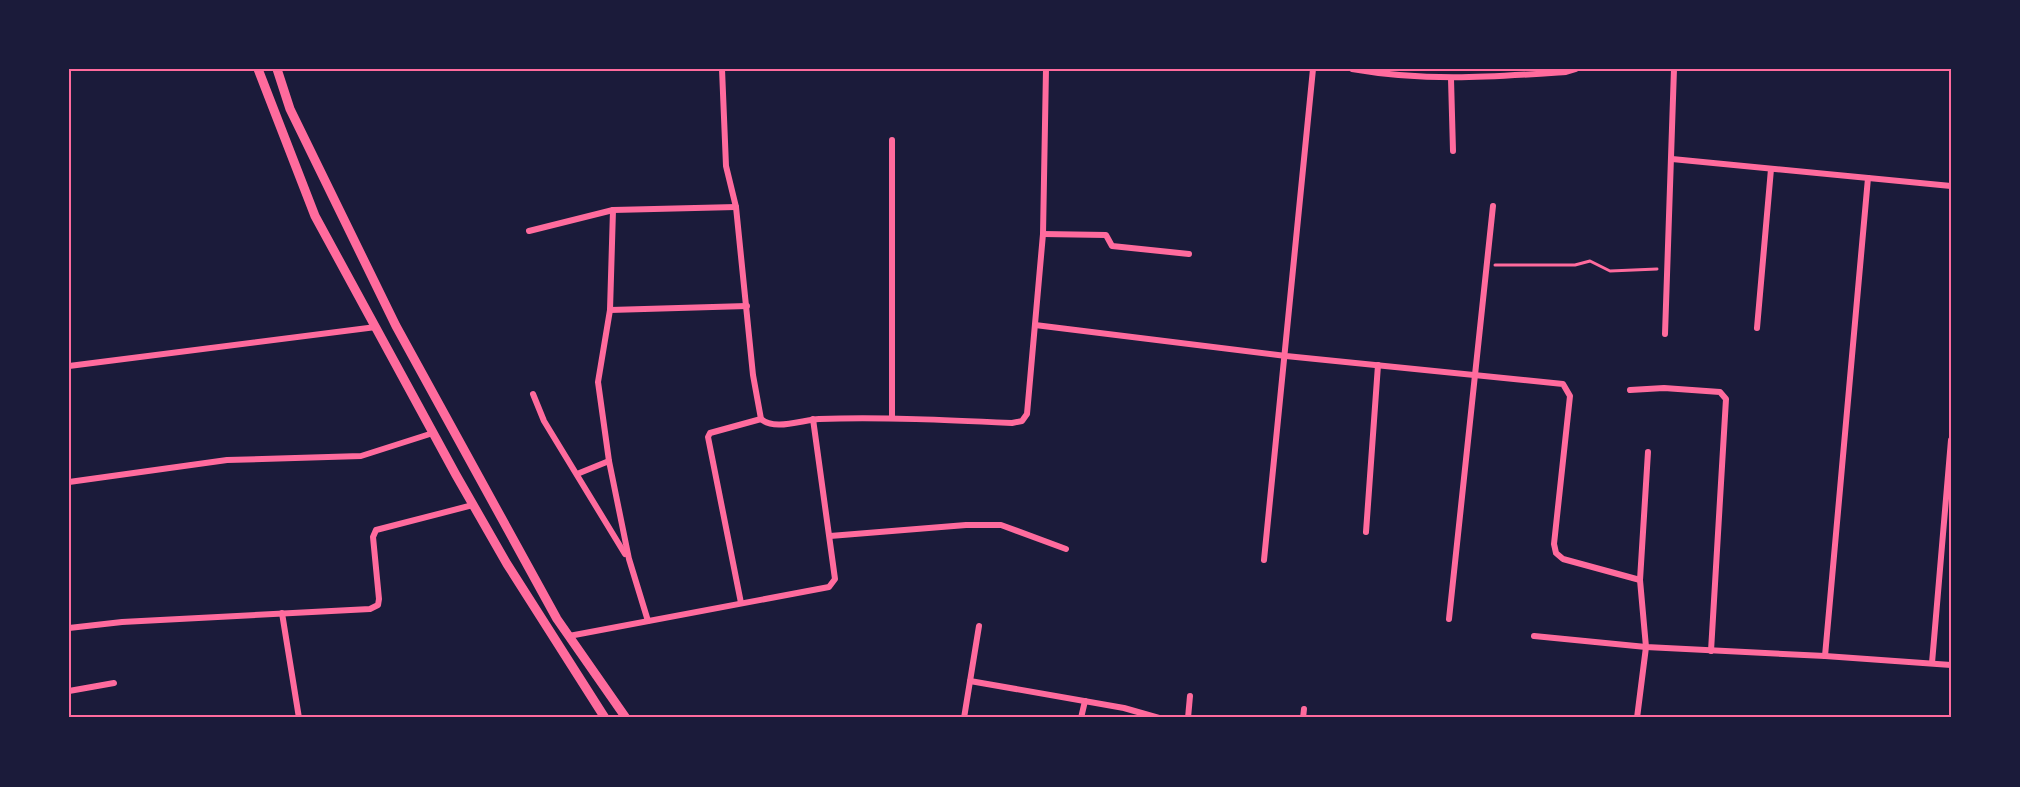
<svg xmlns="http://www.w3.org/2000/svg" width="2020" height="787" font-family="'Public Sans',sans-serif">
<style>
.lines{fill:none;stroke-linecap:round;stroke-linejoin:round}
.path{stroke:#ff6b9d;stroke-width:3}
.minor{stroke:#ff6b9d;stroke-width:6}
.tertiary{stroke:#ff6b9d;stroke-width:9}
.neatline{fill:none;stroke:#ff6b9d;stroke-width:2}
</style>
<rect width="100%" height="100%" fill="#1b1b3a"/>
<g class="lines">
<polyline class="path" points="1495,265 1575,265 1590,261 1610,271 1657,269"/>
<g class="minor">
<path d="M722 69 726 166 736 207 753 375 761 419C774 431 802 420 819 419 884 417 948 420 1012 423L1022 421 1027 414 1043 234 1046 69"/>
<path d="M1352 69C1426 82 1491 77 1566 72L1576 69"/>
<polyline points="1451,79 1453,151"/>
<polyline points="892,140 892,417"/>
<polyline points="1672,159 1951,186"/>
<polyline points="529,231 613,210 736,207"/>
<polyline points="1043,234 1106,235 1112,246 1189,254"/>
<polyline points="610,310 747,306"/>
<polyline points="1035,325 1286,356 1563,384 1570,396 1554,544 1556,553 1563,559 1640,580 1646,647 1637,718"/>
<polyline points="1757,328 1771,169"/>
<polyline points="1665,334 1674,69"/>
<polyline points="69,366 376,327"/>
<polyline points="1630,390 1664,388 1720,392 1726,399 1711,651"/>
<polyline points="533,394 544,421 625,554"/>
<polyline points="609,461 598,382 610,310 613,210"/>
<polyline points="577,474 609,461 629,559 648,621"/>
<polyline points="69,482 227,460 361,456 433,433"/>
<polyline points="1366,532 1378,365"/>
<polyline points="830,536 966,525 1001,525 1066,549"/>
<polyline points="1264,560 1313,69"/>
<polyline points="1640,580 1648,452"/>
<polyline points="741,603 708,437 710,433 761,419"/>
<polyline points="282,613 299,718"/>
<polyline points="1449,619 1493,206"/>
<polyline points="69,628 122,622 370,609 378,605 379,599 373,537 376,530 473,505"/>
<polyline points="569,636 829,587 835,579 813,419"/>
<polyline points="1534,636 1646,647 1825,656 1951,665"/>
<polyline points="1825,656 1868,178"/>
<polyline points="1932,663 1951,440"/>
<polyline points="970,681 1124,708 1159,718"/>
<polyline points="69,691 114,683"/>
<polyline points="964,718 979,626"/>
<polyline points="1081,718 1085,701"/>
<polyline points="1188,718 1190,696"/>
<polyline points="1303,718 1304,709"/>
</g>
<g class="tertiary">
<polyline points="258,69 315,216 456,475 507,564 605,718"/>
<polyline points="277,69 290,109 396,326 557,619 626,718"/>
</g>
</g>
<rect width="2020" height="787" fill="none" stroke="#1b1b3a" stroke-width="141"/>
<rect x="70" y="70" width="1880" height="646" class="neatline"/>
</svg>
